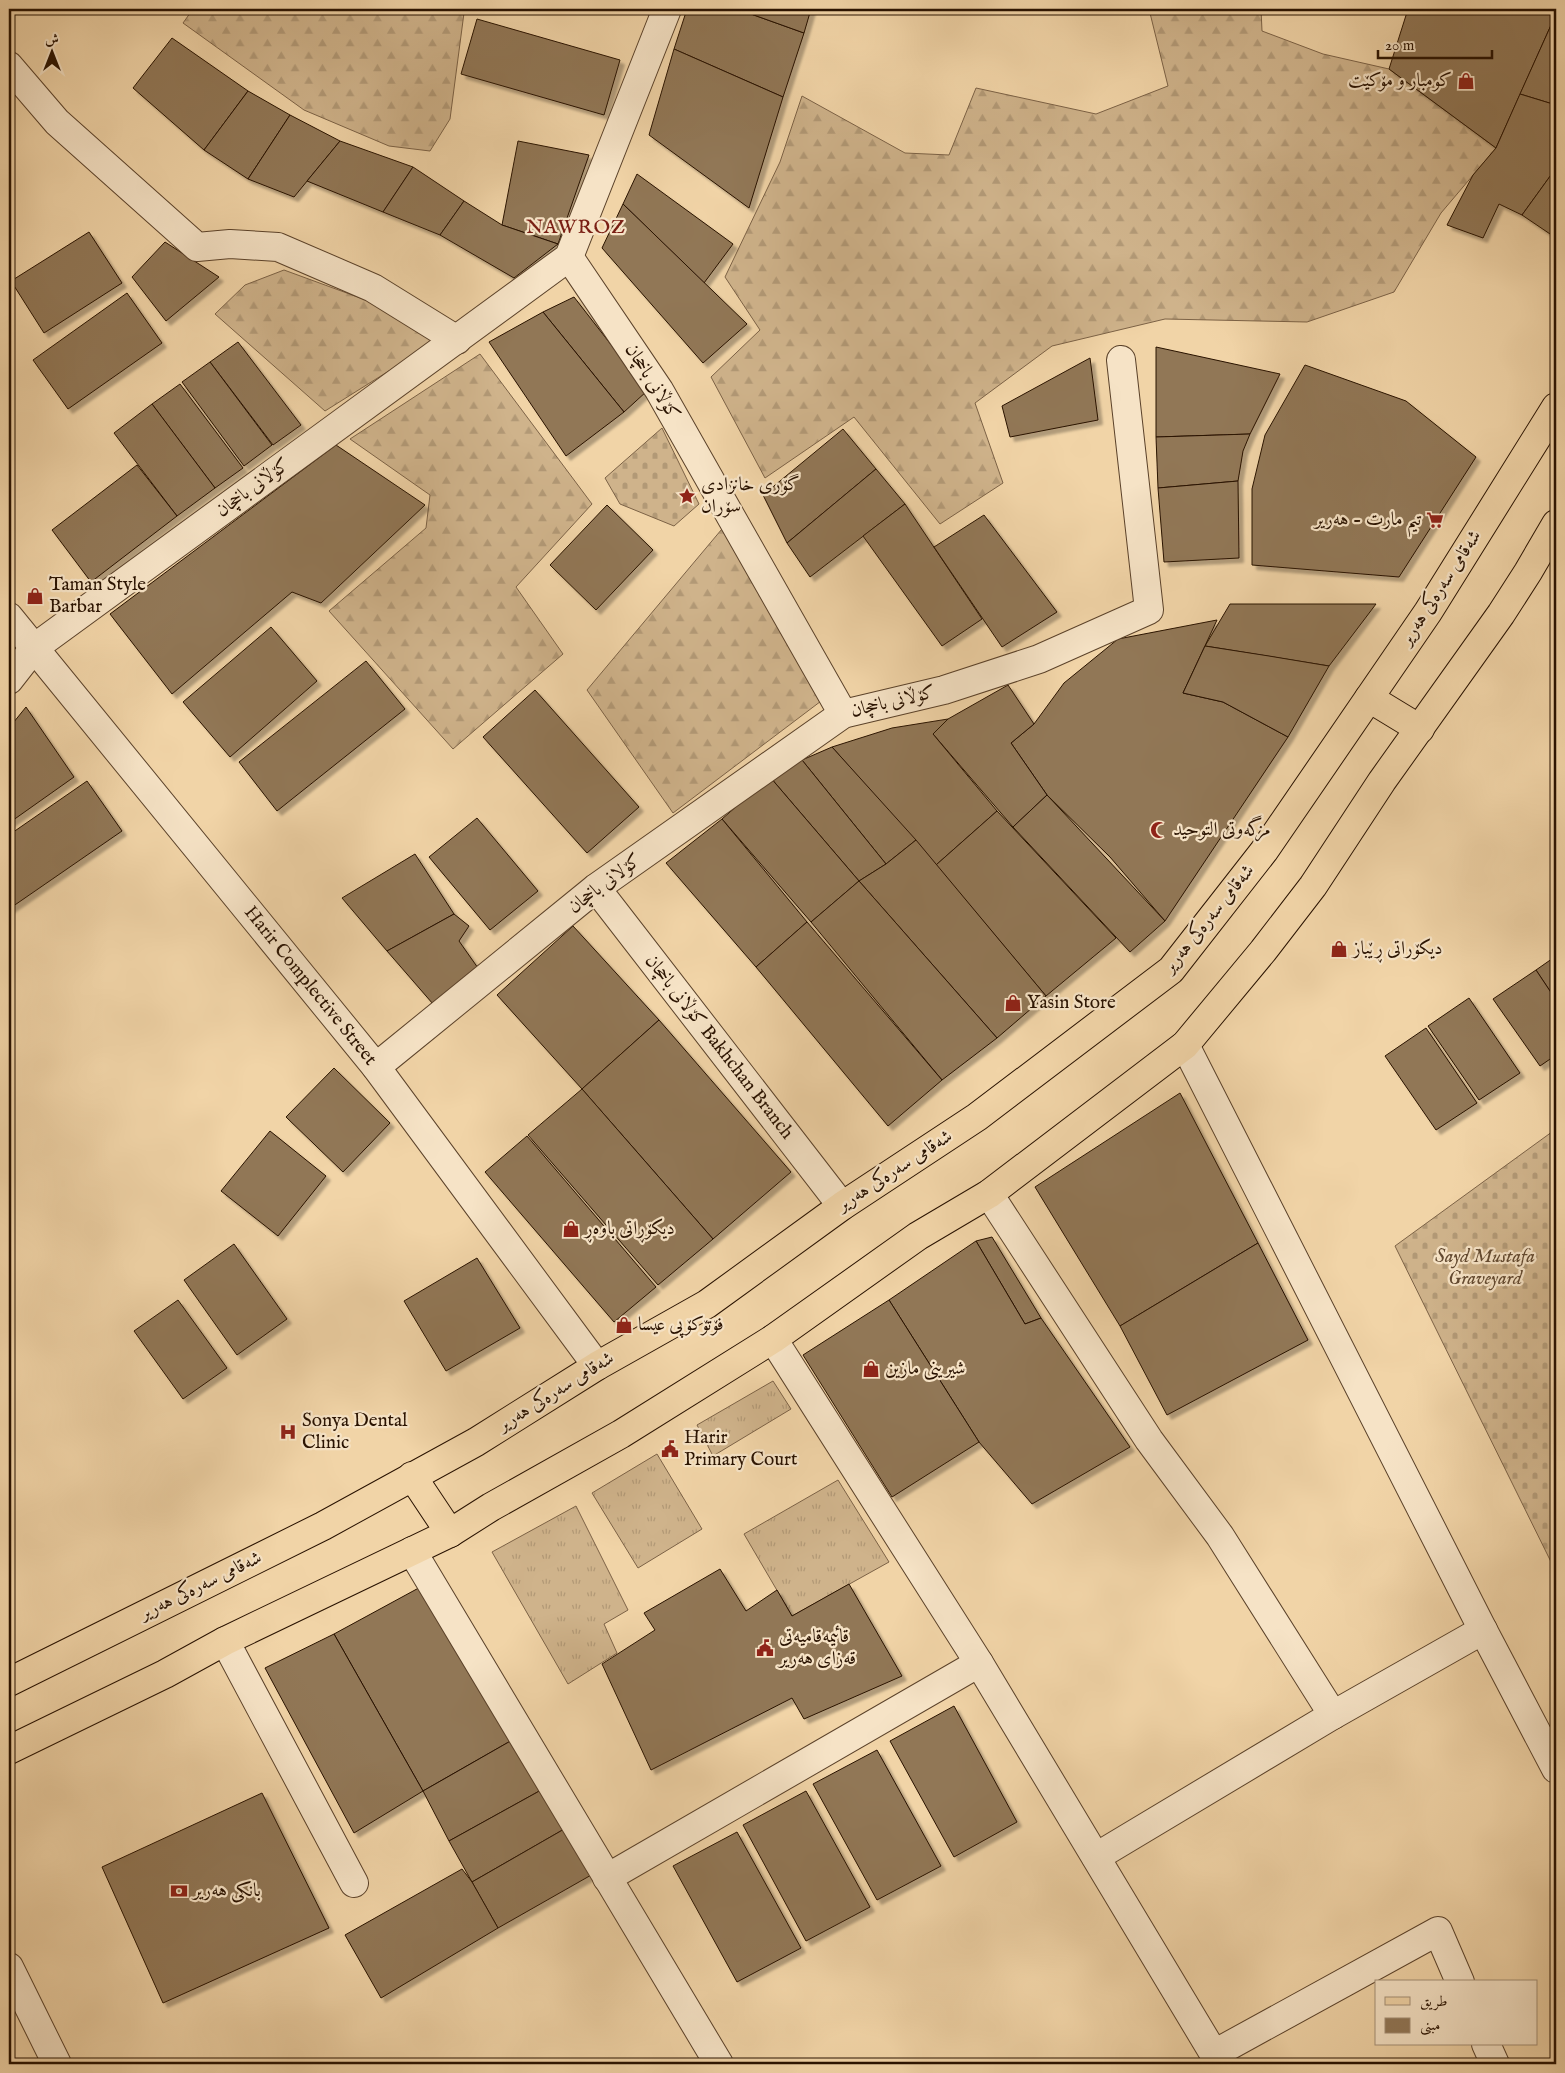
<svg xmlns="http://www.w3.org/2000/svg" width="1565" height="2073" font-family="'IM FELL English',Amiri,serif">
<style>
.grass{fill:url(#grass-tufts);stroke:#7c6246}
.forest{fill:url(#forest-firs);stroke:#7c6246}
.cemetery{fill:url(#cemetery-stones);stroke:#7c6246}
.building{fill:#917757;stroke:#291200;filter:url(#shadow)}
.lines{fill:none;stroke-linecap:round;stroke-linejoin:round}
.minor-casing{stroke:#5b422a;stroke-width:30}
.major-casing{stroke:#291200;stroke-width:30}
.minor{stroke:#f6e3c6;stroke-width:28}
.major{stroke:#f1d4a7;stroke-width:28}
.labels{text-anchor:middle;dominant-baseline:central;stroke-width:4.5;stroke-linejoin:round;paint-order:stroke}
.poi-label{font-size:19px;fill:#291200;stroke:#f6e3c6;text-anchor:start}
.street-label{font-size:19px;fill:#291200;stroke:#f6e3c6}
.park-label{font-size:19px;font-style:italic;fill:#634a31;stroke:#f6e3c6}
.neighbourhood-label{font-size:20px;letter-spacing:1px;fill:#7a1f14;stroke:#f6e3c6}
</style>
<defs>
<pattern id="grass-tufts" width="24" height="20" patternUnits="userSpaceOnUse" patternTransform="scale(1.25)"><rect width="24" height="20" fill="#cfb38b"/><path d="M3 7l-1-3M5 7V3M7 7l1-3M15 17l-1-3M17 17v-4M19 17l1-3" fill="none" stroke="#b29976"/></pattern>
<pattern id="forest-firs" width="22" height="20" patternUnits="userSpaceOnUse" patternTransform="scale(1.25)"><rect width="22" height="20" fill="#cfb38b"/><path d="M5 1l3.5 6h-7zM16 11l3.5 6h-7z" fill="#b29976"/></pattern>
<pattern id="cemetery-stones" width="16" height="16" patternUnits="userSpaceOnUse" patternTransform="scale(1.25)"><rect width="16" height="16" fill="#cfb38b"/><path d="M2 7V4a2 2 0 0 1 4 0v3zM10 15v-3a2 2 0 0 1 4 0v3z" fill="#b29976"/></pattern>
<filter id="shadow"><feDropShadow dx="4.5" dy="4.5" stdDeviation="1" flood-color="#0004"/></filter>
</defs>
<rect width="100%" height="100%" fill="#f1d4a7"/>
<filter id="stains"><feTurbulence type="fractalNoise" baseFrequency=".004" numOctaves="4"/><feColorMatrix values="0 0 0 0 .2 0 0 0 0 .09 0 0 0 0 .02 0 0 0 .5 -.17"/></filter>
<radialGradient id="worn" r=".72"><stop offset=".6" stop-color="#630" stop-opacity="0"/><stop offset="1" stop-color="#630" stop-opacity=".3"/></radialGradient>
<g class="grass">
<polygon points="773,1381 791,1409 713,1456 697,1425"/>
<polygon points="657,1454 702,1529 638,1568 592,1493"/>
<polygon points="838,1480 889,1562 792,1616 744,1534"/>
<polygon points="576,1506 628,1610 604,1624 617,1653 568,1684 492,1552"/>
</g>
<g class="forest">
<polygon points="193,9 456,9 464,13 450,119 430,151 389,146 304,110 183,23"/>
<polygon points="1149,9 1261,9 1262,31 1323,54 1389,69 1496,148 1441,213 1394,292 1307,322 1165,319 1052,346 975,403 1003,483 940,524 854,417 765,478 711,377 760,330 725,277 780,162 802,96 905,153 949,155 976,88 1096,114 1168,86"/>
<polygon points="284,270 385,307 435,342 325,411 215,314 245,285"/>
<polygon points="480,354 592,504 516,587 563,654 453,749 329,611 426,528 430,495 350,439"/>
<polygon points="732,517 837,689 673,813 587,690"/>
</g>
<g class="cemetery">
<polygon points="662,428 699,504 674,526 620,504 605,478"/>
<polygon points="1556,1129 1556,1572 1395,1246"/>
</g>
<g class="building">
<polygon points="687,9 737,9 804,33 783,97 674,49"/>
<polygon points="737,9 811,9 804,33"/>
<polygon points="1408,9 1556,9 1556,14 1496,148 1389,69"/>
<polygon points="1556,14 1556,105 1520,94"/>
<polygon points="477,19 620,60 604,115 461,74"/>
<polygon points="172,38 248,91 204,150 133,88"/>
<polygon points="674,49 783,97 749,208 649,135"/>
<polygon points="248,91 290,115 248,179 204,150"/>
<polygon points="1520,94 1556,105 1556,168 1522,215 1499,204 1483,238 1447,225 1473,175 1496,148"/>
<polygon points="290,115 340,141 294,197 248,179"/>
<polygon points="340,141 413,167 383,212 307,181"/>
<polygon points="518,141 589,155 558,244 502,225"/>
<polygon points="413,167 464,201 440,235 383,212"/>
<polygon points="1556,168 1556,238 1522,215"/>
<polygon points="637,174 733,244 704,283 623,204"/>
<polygon points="464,201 502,225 558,244 514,278 440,235"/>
<polygon points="623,204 747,324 703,363 602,248"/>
<polygon points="89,232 122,283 44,333 11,281"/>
<polygon points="165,242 219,277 166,321 132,277"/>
<polygon points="127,293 162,343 68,409 33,360"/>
<polygon points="574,297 647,391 624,412 543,312"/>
<polygon points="543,312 624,412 566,456 489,342"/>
<polygon points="238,342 301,425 273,445 210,362"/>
<polygon points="1156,347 1280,374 1250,434 1156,437"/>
<polygon points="1090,358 1098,420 1010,437 1002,406"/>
<polygon points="210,362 272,445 244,466 182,382"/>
<polygon points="1305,365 1406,401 1476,457 1399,577 1252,565 1252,489 1265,435"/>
<polygon points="180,384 243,468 215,488 152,404"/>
<polygon points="152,404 215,488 177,516 114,433"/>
<polygon points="843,429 876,469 787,543 763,495"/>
<polygon points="1250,434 1243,451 1238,481 1158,488 1156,437"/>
<polygon points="336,445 425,505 321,603 292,592 172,694 110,614"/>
<polygon points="137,465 177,516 91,582 52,530"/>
<polygon points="876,469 905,504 810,577 787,543"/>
<polygon points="1238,481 1239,558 1164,562 1158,488"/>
<polygon points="905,504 982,619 942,646 863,536"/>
<polygon points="607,505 653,550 596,610 550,565"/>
<polygon points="984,515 1057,612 1002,647 934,547"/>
<polygon points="1230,604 1376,604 1329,666 1205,646"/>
<polygon points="1217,620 1183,693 1223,702 1288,737 1165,921 1110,857 1047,795 1011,743 1034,724 1064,683 1118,639"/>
<polygon points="271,627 317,681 230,757 183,702"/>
<polygon points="1205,646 1269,656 1329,666 1288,737 1223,702 1183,693"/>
<polygon points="366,661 405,709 277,811 239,762"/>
<polygon points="1008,685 1034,724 1011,743 1047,795 1013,827 933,734 948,719"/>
<polygon points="535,690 639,807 587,853 483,737"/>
<polygon points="26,707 74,777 9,823 9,728"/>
<polygon points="948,719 933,734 997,811 936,865 832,747 892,728"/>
<polygon points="832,747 916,840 886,864 802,760"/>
<polygon points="802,760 886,864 859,881 770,777"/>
<polygon points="770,777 859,881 811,922 722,819"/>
<polygon points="87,781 122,831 9,909 9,835"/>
<polygon points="1047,795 1165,921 1130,952 1013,827"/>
<polygon points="997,811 1116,938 1046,996 936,865"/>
<polygon points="477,818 538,891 490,930 429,857"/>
<polygon points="722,819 807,922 756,967 666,863"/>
<polygon points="916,840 1046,996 997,1038 859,881 886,864"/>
<polygon points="415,854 454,914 387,951 342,898"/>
<polygon points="859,881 997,1038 942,1080 811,922"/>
<polygon points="454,914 469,926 459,941 478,968 433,1004 387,951"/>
<polygon points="807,922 942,1080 888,1126 756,967"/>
<polygon points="573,926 659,1020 582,1089 497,995"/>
<polygon points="1556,956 1556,1000 1536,970"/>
<polygon points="1536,970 1556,1000 1556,1055 1540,1066 1493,999"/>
<polygon points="1469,998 1520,1073 1479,1100 1428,1026"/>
<polygon points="659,1020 791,1172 713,1239 582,1089"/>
<polygon points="1426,1028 1477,1103 1436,1130 1385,1056"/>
<polygon points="334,1068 390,1123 343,1172 286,1117"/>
<polygon points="582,1089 713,1239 658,1285 528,1135"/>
<polygon points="1180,1093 1258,1243 1120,1326 1035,1187"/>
<polygon points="270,1131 326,1176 278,1236 221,1191"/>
<polygon points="527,1136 656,1287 614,1322 485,1172"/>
<polygon points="992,1237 1041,1318 1025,1324 976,1241"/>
<polygon points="976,1241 1025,1324 1041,1318 1130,1447 1032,1504 979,1442 889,1300"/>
<polygon points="1258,1243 1308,1340 1167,1415 1120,1326"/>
<polygon points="234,1244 287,1319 237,1355 184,1280"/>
<polygon points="477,1258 520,1328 446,1371 404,1301"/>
<polygon points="178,1300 227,1368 183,1399 134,1331"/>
<polygon points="889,1300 979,1442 892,1497 803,1355"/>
<polygon points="720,1569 746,1611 777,1590 792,1616 849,1584 902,1676 804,1719 792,1698 651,1770 602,1664 655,1630 644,1613"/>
<polygon points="426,1584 514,1739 423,1791 334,1634"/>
<polygon points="334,1634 423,1791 354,1833 265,1668"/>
<polygon points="954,1706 1017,1822 954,1857 890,1741"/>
<polygon points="514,1739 543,1789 449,1841 423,1791"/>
<polygon points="877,1750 941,1866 877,1900 813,1784"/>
<polygon points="543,1789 566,1828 472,1882 449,1841"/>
<polygon points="806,1791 870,1907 806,1941 743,1825"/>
<polygon points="262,1793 329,1928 163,2003 102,1867"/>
<polygon points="566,1828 593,1874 498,1928 472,1882"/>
<polygon points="737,1832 801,1948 737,1982 673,1866"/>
<polygon points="462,1869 472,1882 498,1928 381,1998 345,1935"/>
</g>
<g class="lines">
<g class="minor-casing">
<g id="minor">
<polyline points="9,66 57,122 197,247 230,244 278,247 373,288 457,340"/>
<polyline points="569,257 659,390 843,714"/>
<polyline points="9,617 376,1067 597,1366"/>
<polyline points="9,680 34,648 569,257 667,9"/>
<polyline points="596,888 842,1206"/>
<polyline points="1185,1045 1483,1630 1556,1769"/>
<polyline points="376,1067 596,888 843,714 944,690 1039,659 1149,610 1121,360"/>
<polyline points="989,1194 1149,1440 1220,1536 1333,1715 1096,1857"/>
<polyline points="773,1339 979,1663 1214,2054 1438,1931 1460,1982"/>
<polyline points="412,1551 719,2064"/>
<polyline points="225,1641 354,1883"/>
<polyline points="1333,1715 1483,1630"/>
<polyline points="607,1878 979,1663"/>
<polyline points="9,1967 57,2064"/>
<polyline points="1486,2044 1495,2064"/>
</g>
</g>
<g class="major-casing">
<g id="major">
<polyline points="1369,698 1420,729"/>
<polyline points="412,1476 450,1533"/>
<polyline points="9,1682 323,1526 476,1442 597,1366 707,1304 842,1206 977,1117 1171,970 1264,851 1428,612 1556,407"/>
<polyline points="9,1750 165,1674 225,1641 450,1533 491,1507 621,1434 773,1339 918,1236 989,1194 1185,1045 1263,951 1313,886 1382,781 1501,614 1528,572 1556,524"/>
</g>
</g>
<use href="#minor" class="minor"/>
<use href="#major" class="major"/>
</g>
<defs>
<g id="shop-bare" transform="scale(1.35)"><path d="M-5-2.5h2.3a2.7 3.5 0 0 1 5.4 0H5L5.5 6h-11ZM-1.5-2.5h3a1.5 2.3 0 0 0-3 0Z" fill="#8f2418" stroke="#f6e3c6" stroke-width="2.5" paint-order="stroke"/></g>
<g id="sight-bare" transform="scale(1.35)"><path d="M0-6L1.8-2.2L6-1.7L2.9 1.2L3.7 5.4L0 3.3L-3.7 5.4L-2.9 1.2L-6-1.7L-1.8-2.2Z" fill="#8f2418" stroke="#f6e3c6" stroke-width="2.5" paint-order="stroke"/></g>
<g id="supermarket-bare" transform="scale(1.35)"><path d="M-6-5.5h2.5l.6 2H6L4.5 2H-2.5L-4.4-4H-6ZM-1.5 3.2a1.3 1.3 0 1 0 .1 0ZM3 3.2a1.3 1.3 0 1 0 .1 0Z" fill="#8f2418" stroke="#f6e3c6" stroke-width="2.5" paint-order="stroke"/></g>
<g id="mosque-bare" transform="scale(1.35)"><path d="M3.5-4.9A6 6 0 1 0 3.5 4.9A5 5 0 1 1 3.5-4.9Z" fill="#8f2418" stroke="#f6e3c6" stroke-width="2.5" paint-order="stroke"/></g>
<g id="hospital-bare" transform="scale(1.35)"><path d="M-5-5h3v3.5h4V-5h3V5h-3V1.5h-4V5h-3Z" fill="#8f2418" stroke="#f6e3c6" stroke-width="2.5" paint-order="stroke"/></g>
<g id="civic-bare" transform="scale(1.35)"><path d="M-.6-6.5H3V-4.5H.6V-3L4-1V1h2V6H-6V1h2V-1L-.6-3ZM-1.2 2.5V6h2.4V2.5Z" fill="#8f2418" stroke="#f6e3c6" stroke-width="2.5" paint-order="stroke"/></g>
<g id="bank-bare" transform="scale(1.35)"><path d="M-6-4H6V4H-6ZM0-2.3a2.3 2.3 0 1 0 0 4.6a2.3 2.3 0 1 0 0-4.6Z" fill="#8f2418" stroke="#f6e3c6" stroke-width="2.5" paint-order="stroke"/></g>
</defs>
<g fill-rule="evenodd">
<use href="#shop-bare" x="1466" y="81"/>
<use href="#sight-bare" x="687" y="496"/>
<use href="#supermarket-bare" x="1435" y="520"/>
<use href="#shop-bare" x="35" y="596"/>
<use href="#mosque-bare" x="1159" y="830"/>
<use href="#shop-bare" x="1339" y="949"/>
<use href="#shop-bare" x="1013" y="1003"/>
<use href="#shop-bare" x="571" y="1229"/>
<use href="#shop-bare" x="624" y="1325"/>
<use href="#shop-bare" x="871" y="1369"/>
<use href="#hospital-bare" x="288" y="1432"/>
<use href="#civic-bare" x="670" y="1449"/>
<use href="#civic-bare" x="765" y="1648"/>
<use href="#bank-bare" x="179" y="1891"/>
</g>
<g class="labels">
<g class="poi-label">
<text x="1452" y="81" text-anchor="end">کومبار و مۆکێت</text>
<text x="701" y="485">گۆری خانزادی<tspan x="701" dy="22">سۆران</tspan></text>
<text x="1421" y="520" text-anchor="end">تیم مارت - هەریر</text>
<text x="49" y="585">Taman Style<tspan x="49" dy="22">Barbar</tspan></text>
<text x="1173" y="830">مزگەوتی التوحید</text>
<text x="1353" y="949">دیکۆراتی ڕێباز</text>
<text x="1027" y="1003">Yasin Store</text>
<text x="585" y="1229">دیکۆڕاتی باوەڕ</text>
<text x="638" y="1325">فۆتۆکۆپی عیسا</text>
<text x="885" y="1369">شیرینی مازین</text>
<text x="302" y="1421">Sonya Dental<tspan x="302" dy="22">Clinic</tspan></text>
<text x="684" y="1438">Harir<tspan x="684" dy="22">Primary Court</tspan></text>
<text x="779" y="1637">قائیمەقامیەتی<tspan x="779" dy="22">قەزای هەریر</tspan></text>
<text x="193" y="1891">بانکی هەریر</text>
</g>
<g class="street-label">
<text transform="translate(652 382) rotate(58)">کۆڵانی باخچان</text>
<text transform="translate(253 488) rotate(-36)">کۆڵانی باخچان</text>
<text transform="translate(1441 588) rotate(-57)">شەقامی سەرەکی هەریر</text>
<text transform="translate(893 702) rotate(-13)">کۆڵانی باخچان</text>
<text transform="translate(605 884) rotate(-37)">کۆلانی باخچان</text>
<text transform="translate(1209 919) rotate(-51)">شەقامی سەرەکی هەریر</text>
<text transform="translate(310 986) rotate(51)">Harir Complective Street</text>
<text transform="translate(719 1047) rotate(52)">کۆڵانی باخچان Bakhchan Branch</text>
<text transform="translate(895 1171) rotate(-33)">شەقامی سەرەکی هەریر</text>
<text transform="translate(556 1392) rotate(-32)">شەقامی سەرەکی هەریر</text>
<text transform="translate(201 1586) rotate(-26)">شەقامی سەرەکی هەریر</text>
</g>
<g class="park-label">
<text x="1485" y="1257">Sayd Mustafa<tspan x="1485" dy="22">Graveyard</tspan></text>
</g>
<g class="neighbourhood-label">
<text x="576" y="227">NAWROZ</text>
</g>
</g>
<rect width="1565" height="2073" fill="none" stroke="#f1d4a7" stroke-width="30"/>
<rect x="10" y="10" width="1545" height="2053" fill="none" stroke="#291200" stroke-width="2.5"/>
<rect x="15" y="15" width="1535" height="2043" fill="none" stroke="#291200"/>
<rect x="1375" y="1980" width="162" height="65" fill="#f6e3c6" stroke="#a48f77"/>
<rect x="1385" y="1997" width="25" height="8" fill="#f1d4a7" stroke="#a48f77"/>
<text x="1420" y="2006" font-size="15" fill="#291200">طريق</text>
<rect x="1385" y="2018" width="25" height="15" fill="#917757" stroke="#a48f77"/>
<text x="1420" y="2030" font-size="15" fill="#291200">مبنى</text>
<g transform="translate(52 52)" stroke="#f6e3c6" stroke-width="4" paint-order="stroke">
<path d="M0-4L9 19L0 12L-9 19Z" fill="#291200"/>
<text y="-8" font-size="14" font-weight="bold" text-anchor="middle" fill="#291200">ش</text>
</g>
<path d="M1378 50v8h114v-8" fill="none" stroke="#291200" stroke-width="2.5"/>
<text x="1385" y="50" font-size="15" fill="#291200" stroke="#f6e3c6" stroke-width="4" paint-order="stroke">20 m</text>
<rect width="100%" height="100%" filter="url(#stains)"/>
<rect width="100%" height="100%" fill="url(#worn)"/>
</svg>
